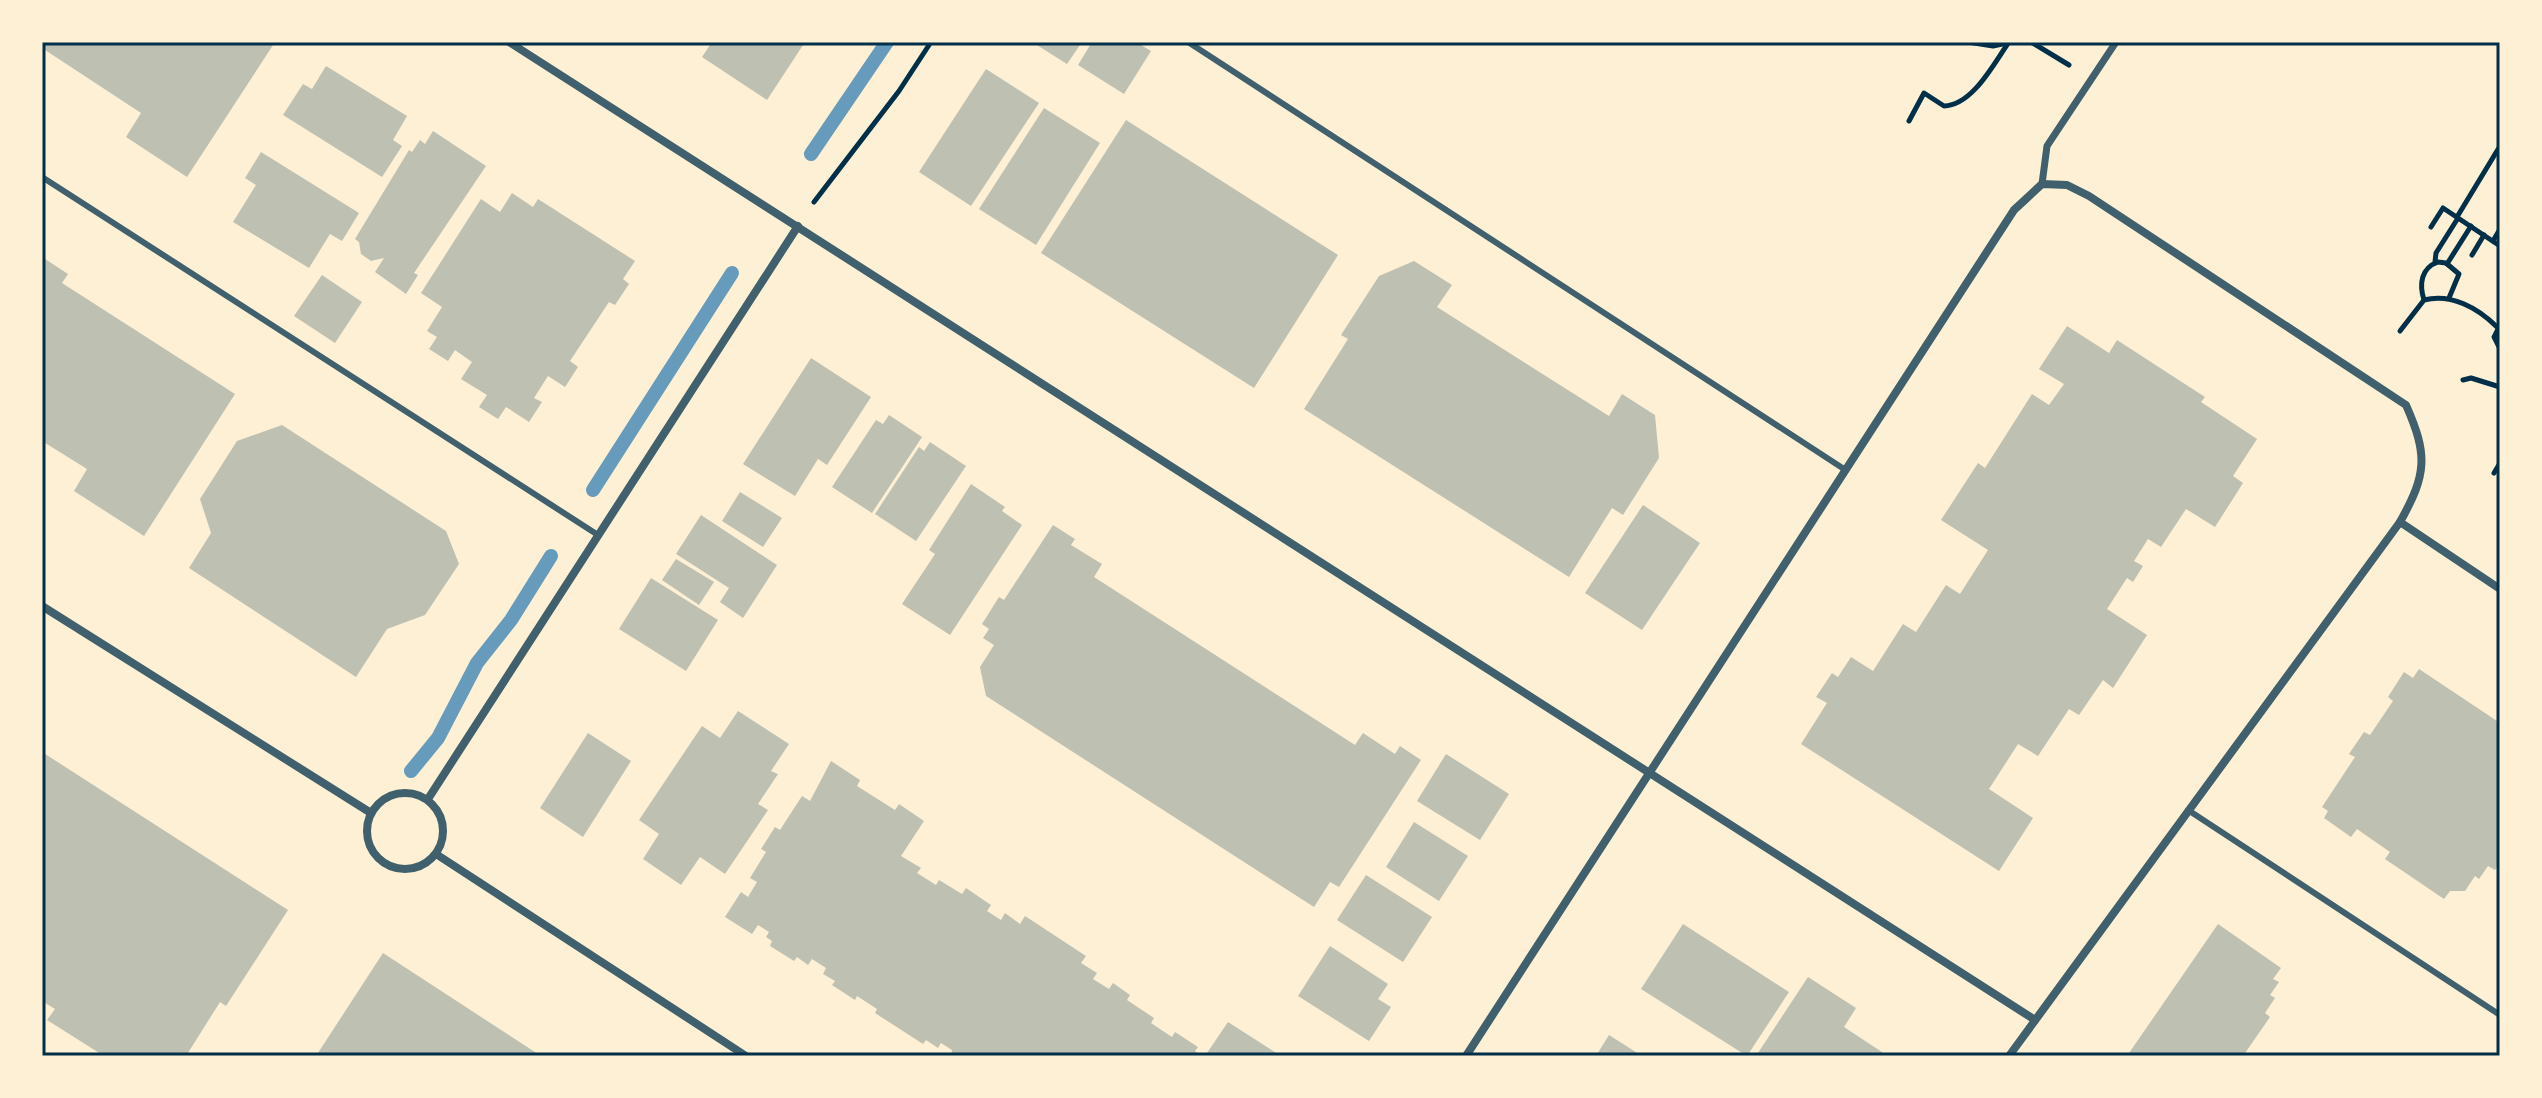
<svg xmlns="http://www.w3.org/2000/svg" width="2542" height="1098" font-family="Rubik,sans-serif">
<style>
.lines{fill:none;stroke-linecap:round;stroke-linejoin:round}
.stream{stroke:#669bbc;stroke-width:14}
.building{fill:#bec0b2}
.path{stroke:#003049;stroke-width:5}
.service{stroke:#3f606c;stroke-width:6}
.pedestrian{stroke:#3f606c;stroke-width:7}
.minor{stroke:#3f606c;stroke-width:8}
.neatline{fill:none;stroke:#003049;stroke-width:3}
</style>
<rect width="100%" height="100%" fill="#fdf0d5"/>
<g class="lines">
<g class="stream">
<polyline points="811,154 887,42"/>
<polyline points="593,490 732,273"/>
<polyline points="411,771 438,738 477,663 511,620 551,556"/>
</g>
</g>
<g class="building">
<polygon points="42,42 275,42 187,177 126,137 141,113 42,48"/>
<polygon points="712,42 805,42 767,100 702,57"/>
<polygon points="1032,42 1082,42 1067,64"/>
<polygon points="1092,42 1136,42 1151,51 1124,94 1078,65"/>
<polygon points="326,66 407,116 393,140 402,146 382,177 283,115 303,84 312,89"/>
<polygon points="986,69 1039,103 971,206 919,172"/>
<polygon points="1044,108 1100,143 1036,245 979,209"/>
<polygon points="1126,120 1338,255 1254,388 1041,253"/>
<polygon points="433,131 486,166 414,273 418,275 406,294 375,272 384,258 371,261 361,254 359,242 355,239 409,150 412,152 420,140 425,144"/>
<polygon points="261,152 359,213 342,241 330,234 309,268 233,222 256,185 245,178"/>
<polygon points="512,193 533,207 538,199 635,261 623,279 629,284 615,305 609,302 570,361 578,367 565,387 548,376 534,398 542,402 529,422 506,407 498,419 479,407 487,395 461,379 472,362 455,350 448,361 429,349 437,337 427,331 442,307 421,293 481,199 500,212"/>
<polygon points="42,257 68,274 62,283 235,394 144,536 74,491 87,469 42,441"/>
<polygon points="1414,261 1452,285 1437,307 1609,416 1622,394 1655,415 1659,458 1623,515 1612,508 1569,577 1304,409 1348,339 1341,335 1379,276"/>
<polygon points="322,275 362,302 335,343 294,316"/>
<polygon points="2067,326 2109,353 2117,340 2205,397 2201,402 2257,439 2233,476 2243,483 2215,527 2186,509 2161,547 2148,539 2134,561 2143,566 2133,582 2127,578 2107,609 2147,635 2113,688 2103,680 2079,715 2069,709 2038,756 2018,744 1989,789 2033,818 1999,871 1801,744 1827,703 1816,697 1832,673 1838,677 1851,657 1873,671 1903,624 1916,632 1946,585 1960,594 1988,550 1941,520 1978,463 1985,468 2032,394 2049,405 2064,384 2039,369"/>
<polygon points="811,358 871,397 827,465 818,459 795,496 743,464"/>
<polygon points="889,415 922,437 872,513 832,487 876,420 883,424"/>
<polygon points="282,425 446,531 459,564 425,615 387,629 356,677 189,568 211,533 200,499 237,441"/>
<polygon points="930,442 966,466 916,541 875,514 919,447 924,451"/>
<polygon points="971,484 1005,507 1002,511 1022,525 950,635 902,604 935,554 929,550"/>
<polygon points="740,492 782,518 763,547 722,521"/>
<polygon points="1643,505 1700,543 1642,630 1585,593"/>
<polygon points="701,515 777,565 743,618 720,602 729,588 676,554"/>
<polygon points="1053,525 1075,539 1071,545 1102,564 1094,577 1355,745 1363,733 1395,754 1400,746 1421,760 1339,887 1330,882 1314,907 986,696 980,667 994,645 983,638 989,629 982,624 999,597 1004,600"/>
<polygon points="676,559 714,582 699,605 662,580"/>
<polygon points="651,578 718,620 686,671 619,629"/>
<polygon points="2419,669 2500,723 2500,862 2495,870 2488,866 2479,879 2475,876 2465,891 2450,891 2444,899 2385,859 2390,852 2357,829 2351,837 2324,818 2328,811 2322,807 2355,757 2349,754 2364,732 2370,735 2393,701 2388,697 2404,672 2413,678"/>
<polygon points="738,711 789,744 771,771 778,774 758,804 768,810 725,874 700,857 681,885 643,859 659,834 639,820 702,726 720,738"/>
<polygon points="588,733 631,761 583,837 540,808"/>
<polygon points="42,752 288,910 226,1006 220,1002 186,1056 104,1056 47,1020 55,1009 42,1001"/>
<polygon points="1446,754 1509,794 1480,840 1417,801"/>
<polygon points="831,761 860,780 857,786 895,810 899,804 924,821 901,856 921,868 917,873 936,885 939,880 962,894 966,888 991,905 987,911 1001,920 1005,913 1020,924 1025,916 1086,956 1081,963 1097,973 1093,979 1109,989 1113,983 1130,995 1127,1000 1154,1018 1151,1023 1172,1037 1175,1032 1198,1047 1195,1051 1201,1056 951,1056 952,1050 941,1043 938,1048 926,1040 923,1044 875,1013 877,1009 857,996 855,1000 832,985 835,981 823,974 826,968 812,959 808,965 797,957 794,961 770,946 772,941 766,937 769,932 758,925 752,934 725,917 741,892 748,897 757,882 750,878 766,852 761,849 775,827 780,830 802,796 810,801"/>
<polygon points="1414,822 1468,856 1439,901 1386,867"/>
<polygon points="1366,875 1432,917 1403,962 1337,920"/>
<polygon points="1683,924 1789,992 1747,1056 1641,989"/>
<polygon points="2218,924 2281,968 2273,979 2279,982 2270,995 2275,998 2265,1013 2270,1017 2243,1056 2127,1056"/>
<polygon points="1330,946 1388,984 1378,999 1391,1007 1369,1041 1298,996"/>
<polygon points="383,953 541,1056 316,1056"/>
<polygon points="1808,977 1856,1008 1844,1027 1885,1054 1884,1056 1756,1056"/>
<polygon points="1228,1022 1281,1056 1205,1056"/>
<polygon points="1609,1035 1642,1056 1596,1056"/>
</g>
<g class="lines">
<g class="path">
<polyline points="1968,42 1993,46 2007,43"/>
<polyline points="2031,42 2069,65"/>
<path d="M1909 121 1924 93 1944 106C1973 105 1994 63 2009 42"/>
<polyline points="814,202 899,91 931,42"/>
<polyline points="2457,217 2500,146"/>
<polyline points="2431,227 2443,208 2500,246"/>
<polyline points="2493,241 2500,229"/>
<polyline points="2472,255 2484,235"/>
<polyline points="2435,262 2436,253 2458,218"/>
<polyline points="2447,264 2471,226"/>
<path d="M2424 300C2419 284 2421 268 2438 262L2446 263 2459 274 2449 298"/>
<polyline points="2500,325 2494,337 2500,349"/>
<path d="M2400 331 2424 300C2451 293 2478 308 2497 327"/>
<polyline points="2463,380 2471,378 2500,387"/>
<polyline points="2494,473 2500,463"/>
</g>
<g class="service">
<polyline points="1188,42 1844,469"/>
<polyline points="42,177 598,535"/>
<polyline points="2188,810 2500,1015"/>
</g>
<polyline class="pedestrian" points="2042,184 2047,146 2116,42"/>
<g class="minor">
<polyline points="509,42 2035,1020"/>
<polyline points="42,606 371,813"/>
<circle cx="405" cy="831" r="38"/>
<polyline points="428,799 798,226"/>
<polyline points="436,854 746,1056"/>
<path d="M1466 1056 2014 210 2042 184 2067 185 2089 196 2406 405C2428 455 2427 474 2400 522L2500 589"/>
<polyline points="2009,1056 2400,522"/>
</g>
</g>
<rect width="2542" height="1098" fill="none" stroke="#fdf0d5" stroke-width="88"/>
<rect x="44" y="44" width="2454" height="1010" class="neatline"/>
</svg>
